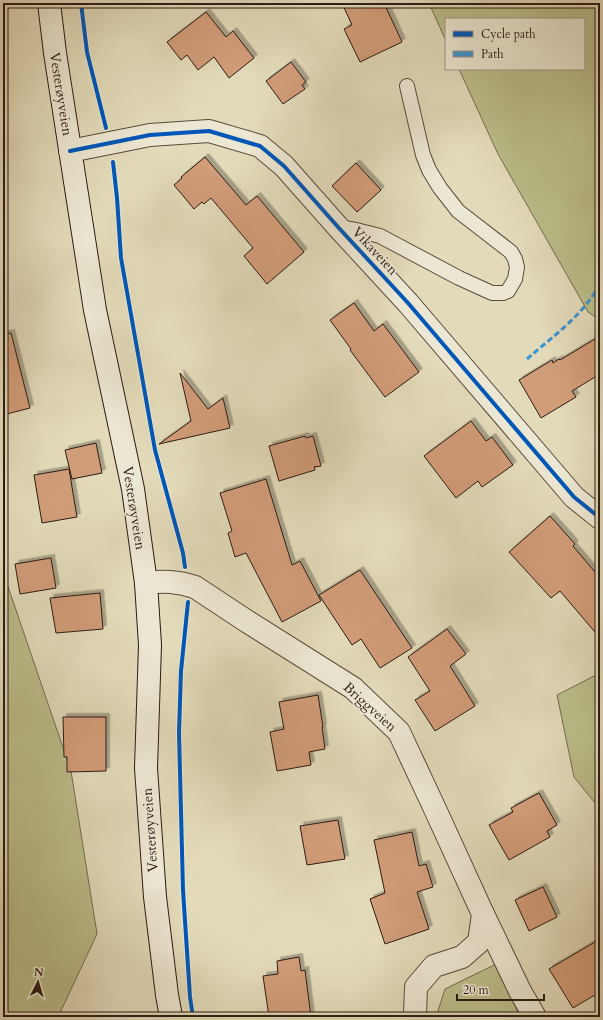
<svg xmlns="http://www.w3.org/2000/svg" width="603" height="1020" font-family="Cardo,serif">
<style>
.green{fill:#babd8a;stroke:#726c4f}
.building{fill:#d19c78;stroke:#2b1b14;filter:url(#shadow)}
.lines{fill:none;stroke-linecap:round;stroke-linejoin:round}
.lane-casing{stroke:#594b3d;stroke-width:16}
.street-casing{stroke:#594b3d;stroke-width:24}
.secondary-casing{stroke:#2b1b14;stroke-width:24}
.lane{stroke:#ece7d2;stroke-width:14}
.street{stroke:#ece7d2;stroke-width:22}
.secondary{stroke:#ece7d2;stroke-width:22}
.quiet{stroke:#3c94d3;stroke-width:3;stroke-dasharray:6 3;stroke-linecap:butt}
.cycleway-casing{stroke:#ece7d2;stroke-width:6}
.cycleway{stroke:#0057b8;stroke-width:4}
.labels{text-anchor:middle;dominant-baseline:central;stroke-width:3.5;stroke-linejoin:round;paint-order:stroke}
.street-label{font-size:14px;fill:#2b1b14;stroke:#ece7d2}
</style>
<defs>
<filter id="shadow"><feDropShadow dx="3.5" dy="-3.5" stdDeviation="0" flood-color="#0004"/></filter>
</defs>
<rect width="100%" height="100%" fill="#e2dab9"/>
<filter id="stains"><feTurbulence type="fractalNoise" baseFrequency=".005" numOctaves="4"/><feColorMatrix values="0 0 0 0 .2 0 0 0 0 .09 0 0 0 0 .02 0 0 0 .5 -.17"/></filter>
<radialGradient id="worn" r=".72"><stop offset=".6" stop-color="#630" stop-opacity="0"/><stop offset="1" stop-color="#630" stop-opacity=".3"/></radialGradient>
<g class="green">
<polygon points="429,3 600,3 600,320 588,312 498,154 459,69 584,69 584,19 446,19 446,41"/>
<polygon points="3,572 71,771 97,934 58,1017 3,1017"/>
<polygon points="594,676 600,681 600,809 574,777 557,695"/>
<polygon points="496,964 520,1017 436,1017 445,989"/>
</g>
<g class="building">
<polygon points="342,3 384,3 402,42 360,62 344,29 352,25"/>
<polygon points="206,12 226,37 233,31 254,58 229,78 214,57 198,70 187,55 181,60 167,42"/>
<polygon points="291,62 306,82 302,85 305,89 283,104 266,81"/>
<polygon points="205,157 246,205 257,196 304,252 267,284 244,256 253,248 211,198 204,204 202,202 194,209 174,185 182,178 181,177"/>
<polygon points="356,163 381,190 357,212 332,186"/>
<polygon points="354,303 374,331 383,324 419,372 385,397 350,350 351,349 330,320"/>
<polygon points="11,333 30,408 3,415 3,334"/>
<polygon points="600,336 600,374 572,391 576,397 541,418 519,380 552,360 553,363 559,359 560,360"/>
<polygon points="180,373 208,409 223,398 230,428 159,444 191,421"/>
<polygon points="471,421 486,441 492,437 513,465 482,487 478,481 456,498 424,456"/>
<polygon points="305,436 306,438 313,436 321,466 314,467 315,470 279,481 269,446"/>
<polygon points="96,443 102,473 72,479 65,450"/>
<polygon points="69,469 77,517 42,523 34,475"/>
<polygon points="266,479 292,565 300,561 321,601 282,622 246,553 235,557 228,533 232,531 220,493"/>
<polygon points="550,516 575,544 573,546 600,578 600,638 560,591 551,598 509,552"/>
<polygon points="51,558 56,588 20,594 15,564"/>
<polygon points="360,570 412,648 380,668 361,639 352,645 319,595"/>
<polygon points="100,593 103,629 56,633 50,598"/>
<polygon points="447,629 466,654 450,666 475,706 435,731 415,700 430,691 408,657"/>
<polygon points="318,695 323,727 322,727 325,749 309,752 311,765 277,771 270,732 284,729 279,702"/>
<polygon points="63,717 106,717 106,771 67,772 67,757 64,757"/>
<polygon points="539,793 557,825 547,831 550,837 509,860 489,825 513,812 511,808"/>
<polygon points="338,820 345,859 307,865 300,826"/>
<polygon points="412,832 419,866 426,864 433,887 417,892 429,929 385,944 370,899 385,893 374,840"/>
<polygon points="543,887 557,917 529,931 515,900"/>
<polygon points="600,939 600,992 573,1008 549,969"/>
<polygon points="299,957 301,971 305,970 311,1017 269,1017 263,976 278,974 277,961"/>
</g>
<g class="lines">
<g class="lane-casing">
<polyline id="lane" points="338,227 356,230 380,236 459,278 492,293 503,293 508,291 515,279 517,267 515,259 511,252 458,211 440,188 429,170 423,155 407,86"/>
</g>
<g class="street-casing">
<g id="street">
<polyline points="70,151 150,135 209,131 260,146 284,166 338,227 408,303 574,497 600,518"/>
<path d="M146 583C163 581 177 581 195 587L248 622 353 688 399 732 435 809 483 914 479 942 462 957 434 966 416 987 415 1014 416 1017"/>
<polyline points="483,914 520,991 535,1017"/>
</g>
</g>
<g class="secondary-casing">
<polyline id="secondary" points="49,3 55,53 95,310 133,489 146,583 150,645 146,768 155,897 167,995 171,1017"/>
</g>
<use href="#lane" class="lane"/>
<use href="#street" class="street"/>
<use href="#secondary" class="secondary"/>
<path class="quiet" d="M527 359C552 337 586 313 600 283"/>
<g class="cycleway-casing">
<g id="cycleway">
<polyline points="81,3 87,52 106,128"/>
<polyline points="70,151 150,135 209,131 260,146 284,166 338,227 408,303 574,497 600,518"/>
<polyline points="113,162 117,198 121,258 155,450 183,553 185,567"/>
<polyline points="188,602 181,671 179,733 183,890 190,997 193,1017"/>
</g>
</g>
<use href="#cycleway" class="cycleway"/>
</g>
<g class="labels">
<g class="street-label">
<text transform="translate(61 94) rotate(81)">Vesterøyveien</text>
<text transform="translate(375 251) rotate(47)">Vikaveien</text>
<text transform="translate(134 508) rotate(81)">Vesterøyveien</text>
<text transform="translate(370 707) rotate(42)">Briggveien</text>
<text transform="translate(150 830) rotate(-94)">Vesterøyveien</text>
</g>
</g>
<rect width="603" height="1020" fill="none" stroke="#e2dab9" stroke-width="16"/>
<rect x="4" y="4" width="595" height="1012" fill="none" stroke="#2b1b14" stroke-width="2"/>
<rect x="8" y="8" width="587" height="1004" fill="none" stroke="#2b1b14"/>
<rect x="445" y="18" width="140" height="52" fill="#ece7d2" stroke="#9f9586"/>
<rect x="453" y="31" width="20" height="6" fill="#0057b8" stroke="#9f9586"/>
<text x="481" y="38" font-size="12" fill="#2b1b14">Cycle path</text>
<rect x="453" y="51" width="20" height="6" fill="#3c94d3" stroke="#9f9586"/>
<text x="481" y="58" font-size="12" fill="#2b1b14">Path</text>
<g transform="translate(38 982) rotate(5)" stroke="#ece7d2" stroke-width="3" paint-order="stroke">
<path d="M0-3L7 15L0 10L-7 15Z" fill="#2b1b14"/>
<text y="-6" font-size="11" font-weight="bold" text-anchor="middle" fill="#2b1b14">N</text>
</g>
<path d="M457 994v6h87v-6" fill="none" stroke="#2b1b14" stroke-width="2"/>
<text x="463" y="994" font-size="12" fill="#2b1b14" stroke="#ece7d2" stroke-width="3" paint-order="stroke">20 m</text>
<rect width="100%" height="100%" filter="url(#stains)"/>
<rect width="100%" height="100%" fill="url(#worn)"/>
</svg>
